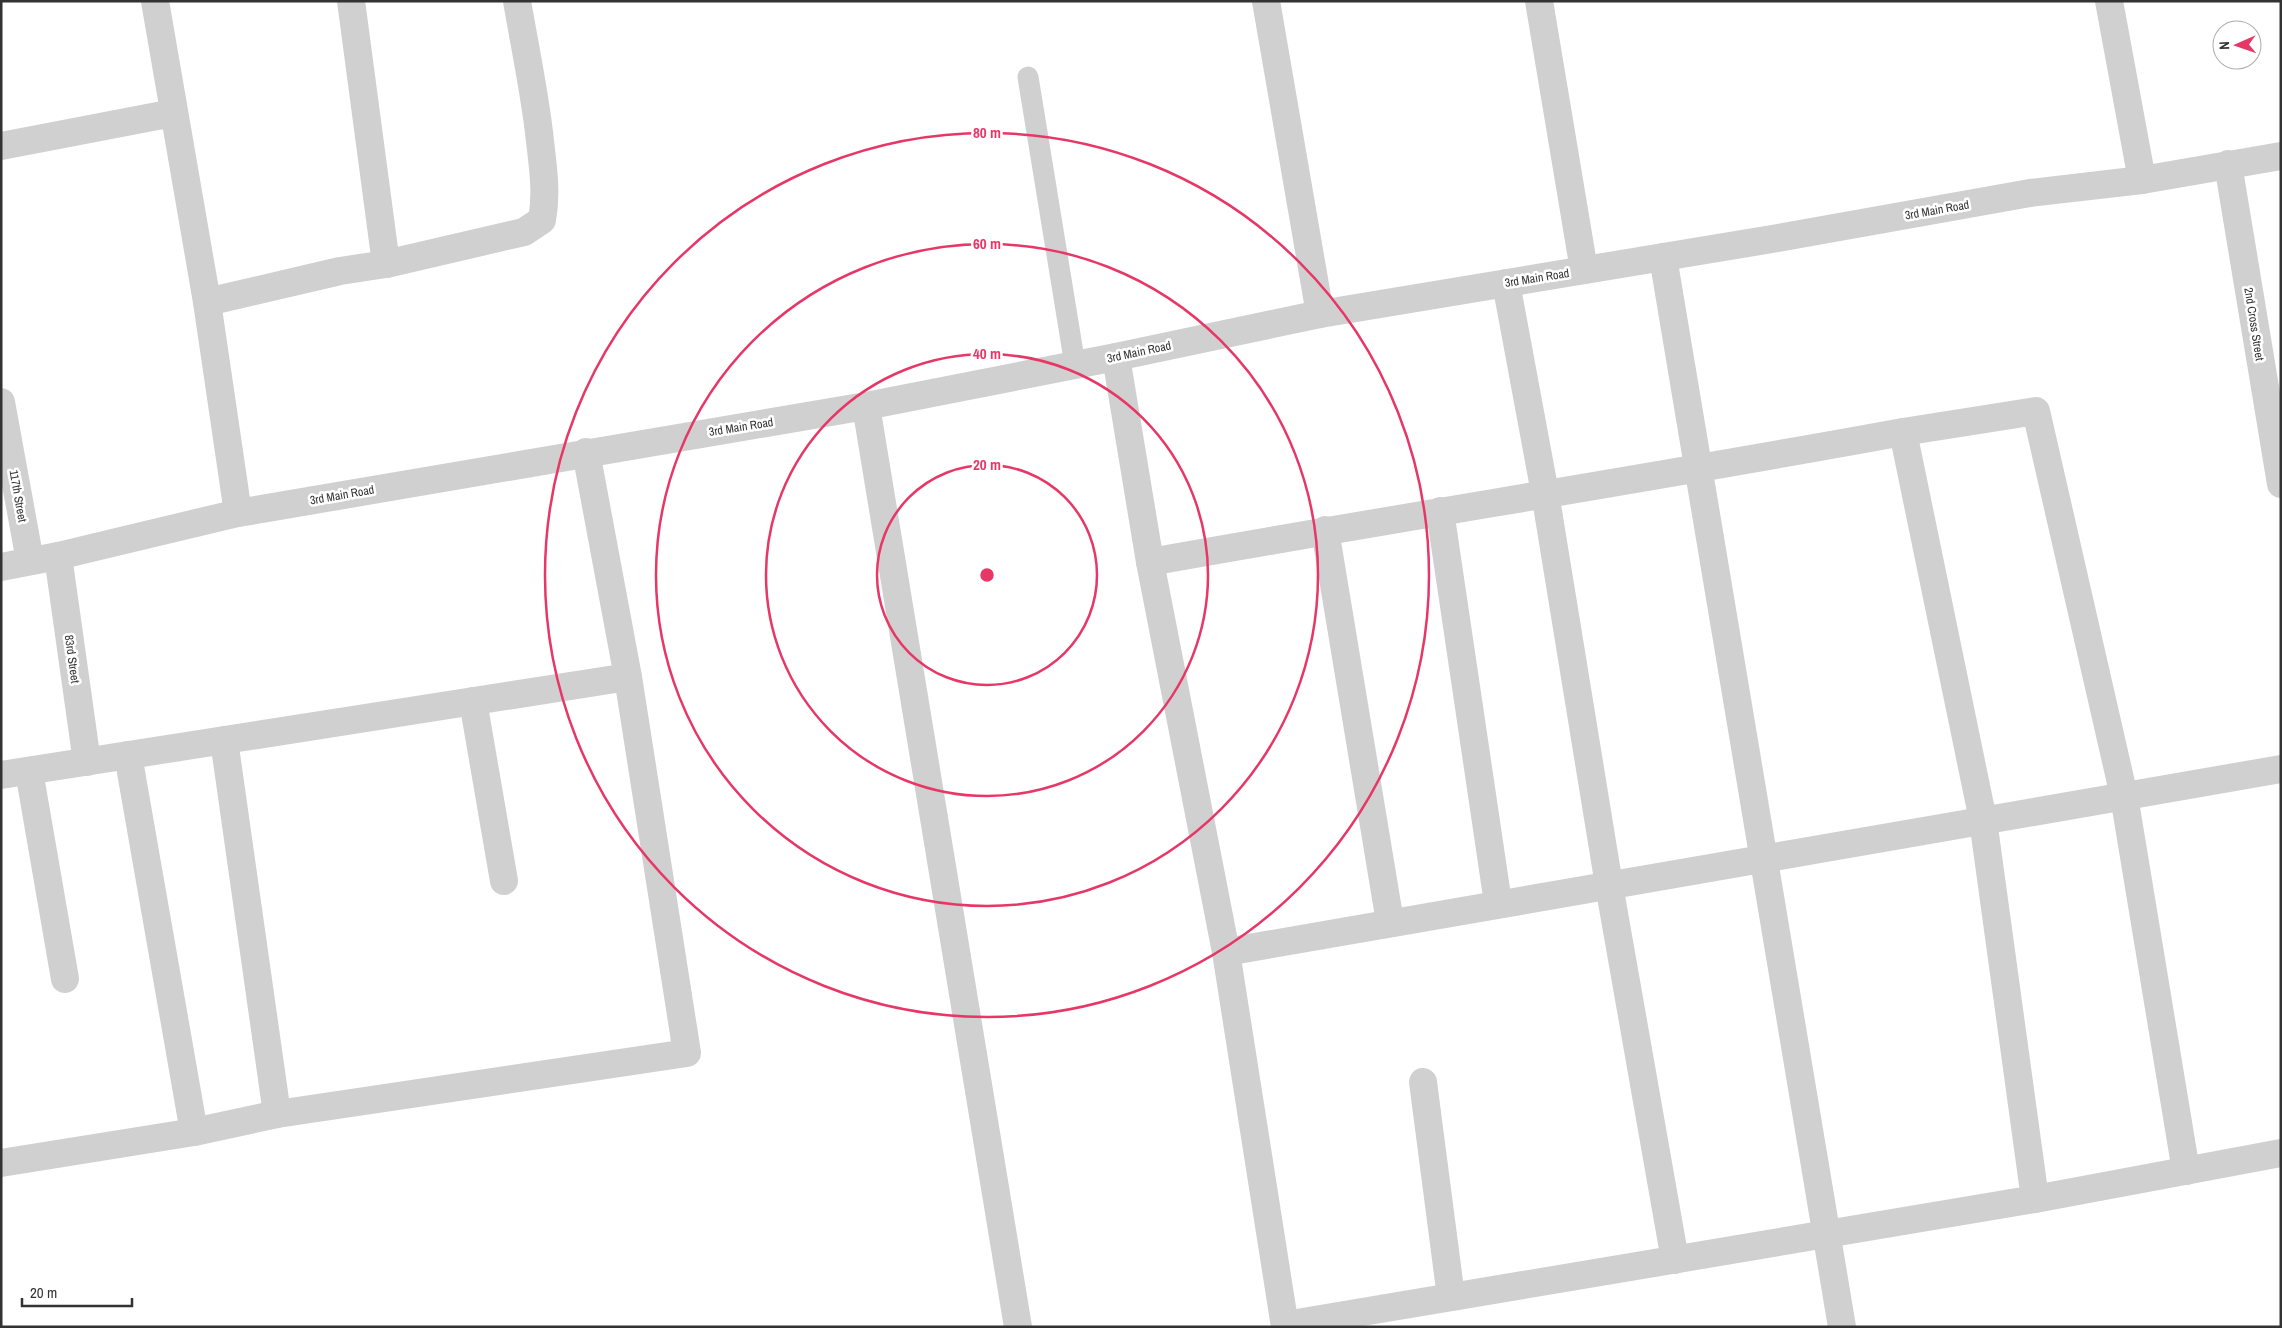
<svg xmlns="http://www.w3.org/2000/svg" width="2282" height="1328" font-family="'Archivo Narrow',sans-serif">
<style>
.lines{fill:none;stroke-linecap:round;stroke-linejoin:round}
.service{stroke:#d0d0d0;stroke-width:21}
.minor{stroke:#d0d0d0;stroke-width:28}
.ring{fill:none;stroke:#e73767;stroke-width:2.5}
.labels{text-anchor:middle;dominant-baseline:central;stroke-width:5;stroke-linejoin:round;paint-order:stroke}
.street-label{font-size:12px;fill:#333;stroke:#fff}
.centre{fill:#e73767;stroke:#fff;stroke-width:2.5}
.ring-label{font-size:15px;text-anchor:middle;font-weight:bold;fill:#e73767;stroke:#fff;stroke-width:5;stroke-linejoin:round;paint-order:stroke}
</style>
<rect width="100%" height="100%" fill="#fff"/>
<g class="lines">
<polyline class="service" points="1028,77 1075,365"/>
<g class="minor">
<polyline points="155,1 207,302 238,513"/>
<polyline points="1266,1 1320,314"/>
<polyline points="1539,1 1584,270"/>
<polyline points="2109,1 2142,180"/>
<polyline points="1,146 173,113"/>
<polyline points="2228,164 2281,484"/>
<polyline points="1663,257 1842,1327"/>
<path d="M386 264 524 232 542 220C547 193 543 168 540 141 535 94 525 48 517 1"/>
<polyline points="1506,283 1545,493 1609,885 1675,1260"/>
<polyline points="207,302 340,271 386,264 351,1"/>
<polyline points="1116,357 1150,562 1226,952 1285,1327"/>
<polyline points="1,402 30,561"/>
<polyline points="866,406 1018,1327"/>
<polyline points="1903,432 2036,411 2124,796 2186,1171"/>
<polyline points="1440,511 1498,903"/>
<polyline points="1325,530 1390,922"/>
<polyline points="58,556 87,762"/>
<path d="M1150 562C1401 517 1652 478 1903 432L1983 820 2035 1199 1285 1325"/>
<polyline points="1,567 58,556 238,513 866,406 1116,357 1320,314 1778,238 2030,193 2142,180 2281,156"/>
<polyline points="473,701 504,881"/>
<polyline points="224,740 277,1114"/>
<polyline points="128,755 194,1132"/>
<polyline points="29,771 65,979"/>
<polyline points="1,775 628,677"/>
<polyline points="1226,952 2281,769"/>
<polyline points="1423,1082 1451,1297"/>
<polyline points="1,1163 194,1132 277,1114 687,1053 628,677 586,452"/>
<polyline points="2035,1199 2281,1153"/>
</g>
</g>
<g class="ring">
<circle cx="987" cy="575" r="110"/>
<circle cx="987" cy="575" r="221"/>
<circle cx="987" cy="575" r="331"/>
<circle cx="987" cy="575" r="442"/>
</g>
<g class="labels">
<g class="street-label">
<text transform="translate(1937 210) rotate(-10)">3rd Main Road</text>
<text transform="translate(1537 278) rotate(-9)">3rd Main Road</text>
<text transform="translate(2254 324) rotate(81)">2nd Cross Street</text>
<text transform="translate(1139 352) rotate(-12)">3rd Main Road</text>
<text transform="translate(741 427) rotate(-9)">3rd Main Road</text>
<text transform="translate(342 495) rotate(-10)">3rd Main Road</text>
<text transform="translate(18 496) rotate(80)">117th Street</text>
<text transform="translate(72 659) rotate(82)">83rd Street</text>
</g>
</g>
<circle cx="987" cy="575" r="8" class="centre"/>
<g class="ring-label">
<text x="987" y="138">80 m</text>
<text x="987" y="249">60 m</text>
<text x="987" y="359">40 m</text>
<text x="987" y="470">20 m</text>
</g>
<rect width="2282" height="1328" fill="none" stroke="#333333" stroke-width="5"/>
<g transform="translate(2237 45) rotate(268)"><circle r="24" fill="#ffffff" stroke="#adadad"/>
<path d="M0-4L9 19L0 12L-9 19Z" fill="#e73767"/>
<text y="-8" font-size="14" font-weight="bold" text-anchor="middle" fill="#333333">N</text>
</g>
<path d="M22 1298v8h110v-8" fill="none" stroke="#333333" stroke-width="2.5"/>
<text x="30" y="1298" font-size="15" fill="#333333" stroke="#ffffff" stroke-width="4" paint-order="stroke">20 m</text>
</svg>
